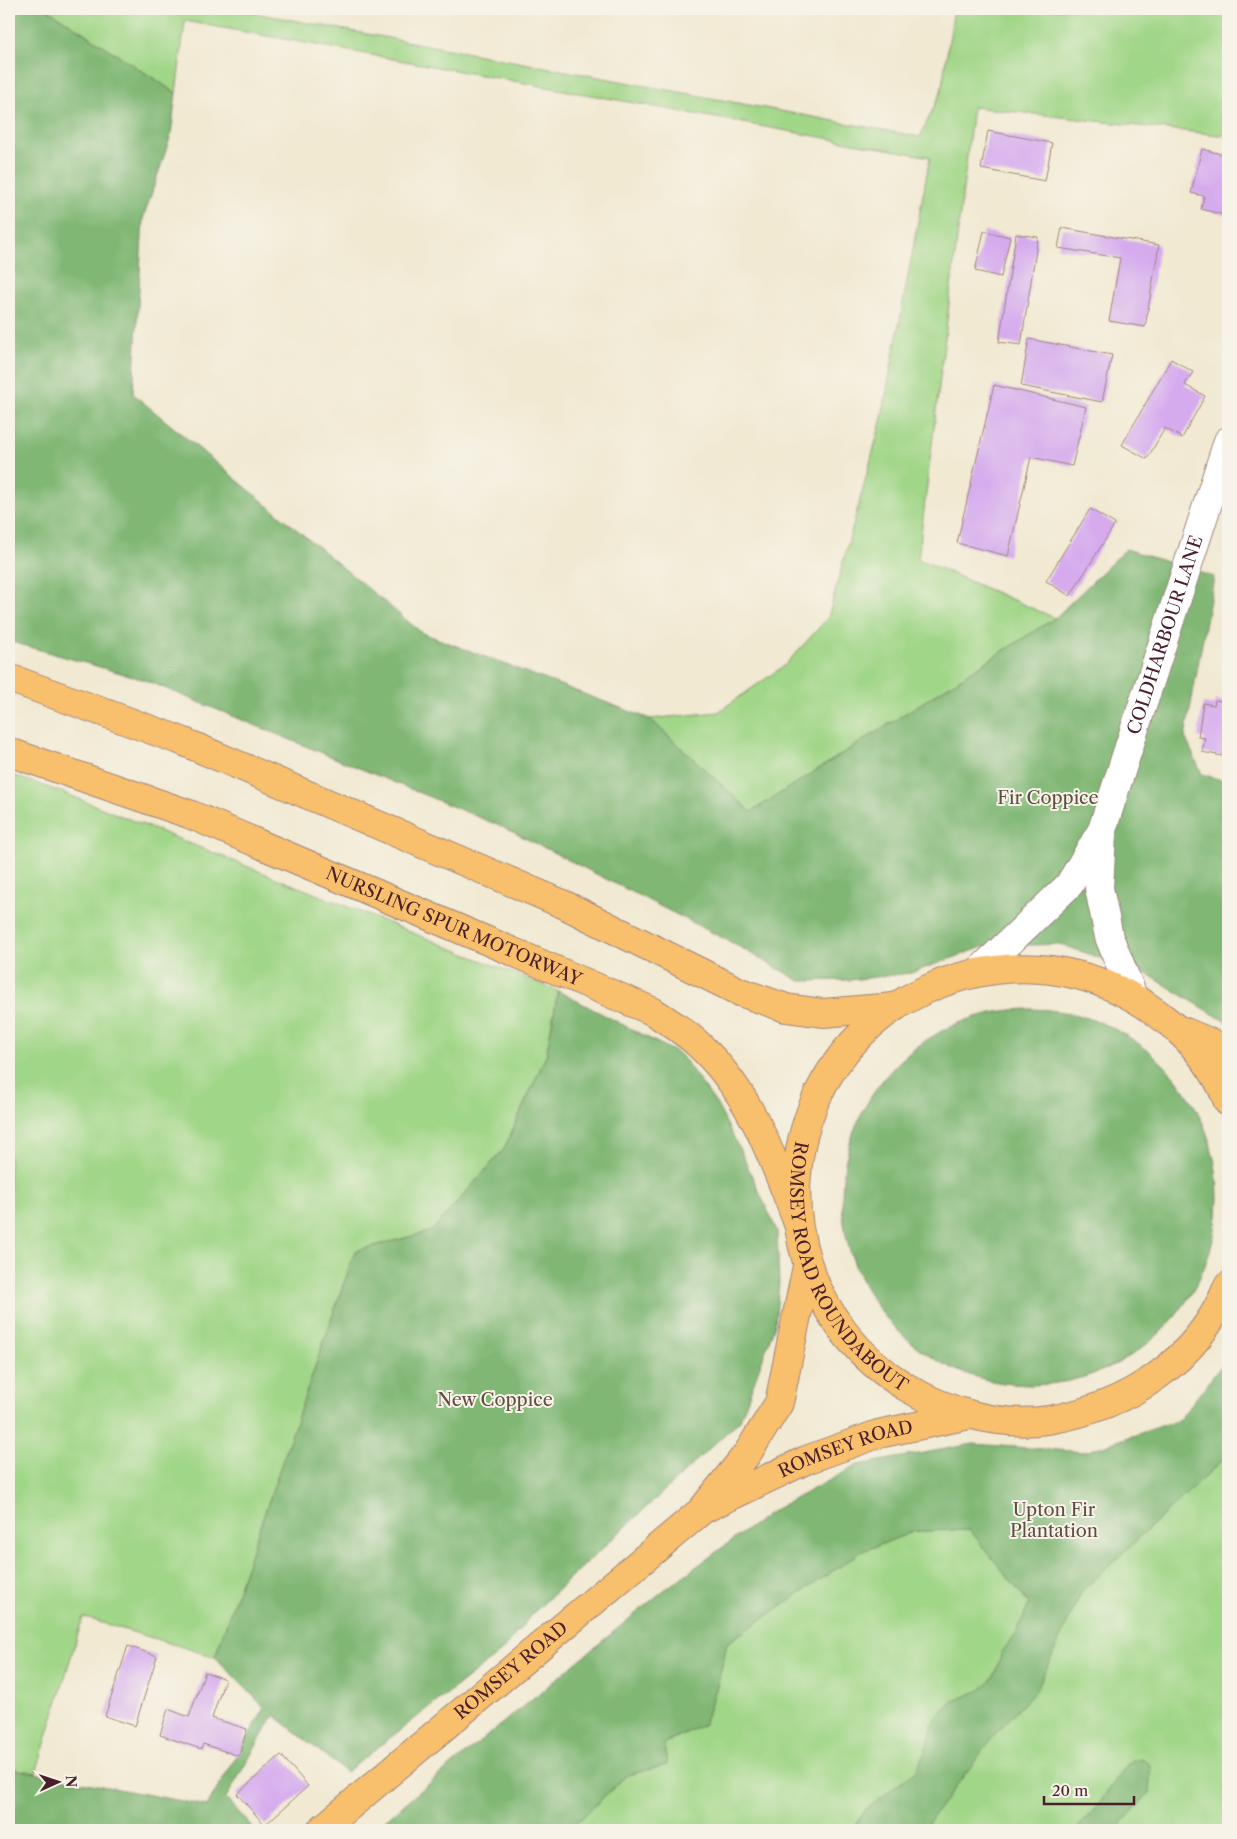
<svg xmlns="http://www.w3.org/2000/svg" width="1237" height="1839" font-family="'Libre Caslon Text',serif">
<style>
.green{fill:#a0d687;stroke:#757a59}
.forest{fill:#80b774;stroke:#656b50}
.building{fill:#d5abee}
.lines{fill:none;stroke-linecap:round;stroke-linejoin:round}
.minor-casing{stroke:#9e847e;stroke-width:30}
.major-casing{stroke:#9e847e;stroke-width:30}
.highway-casing{stroke:#9e847e;stroke-width:30}
.minor{stroke:#fff;stroke-width:28}
.major{stroke:#f8bf6c;stroke-width:28}
.highway{stroke:#f8bf6c;stroke-width:28}
.labels{text-anchor:middle;dominant-baseline:central;stroke-width:4;stroke-linejoin:round;paint-order:stroke}
.street-label{font-size:18px;fill:#4a1f2b;stroke:#f7f3e8}
.park-label{font-size:18px;fill:#604d42;stroke:#f7f3e8}
</style>
<rect width="100%" height="100%" fill="#f7f3e8"/>
<filter id="ink" filterUnits="userSpaceOnUse"><feTurbulence type="fractalNoise" baseFrequency=".02" numOctaves="2"/><feDisplacementMap in="SourceGraphic" scale="10" xChannelSelector="R" yChannelSelector="G"/><feConvolveMatrix kernelMatrix="1 2 1 2 8 2 1 2 1" color-interpolation-filters="sRGB"/></filter>
<filter id="wash" filterUnits="userSpaceOnUse"><feTurbulence type="fractalNoise" baseFrequency=".0096" numOctaves="4" result="noise"/><feDisplacementMap in="SourceGraphic" scale="20" xChannelSelector="R" yChannelSelector="G"/><feGaussianBlur stdDeviation="1.12" result="paint"/><feColorMatrix in="noise" values="0 0 0 0 0 0 0 0 0 0 0 0 0 0 0 0 0 1.4 0 .05"/><feComposite in="paint" operator="in"/></filter>
<g filter="url(#wash)">
<rect width="100%" height="100%" fill="#f1e9d2"/>
<g class="green">
<polygon points="47,9 233,9 920,137 941,92 954,9 1228,9 1228,136 973,107 918,559 1055,618 751,812 650,719 718,712 784,666 828,618 881,422 930,157 185,21 176,93"/>
<polygon points="9,774 64,793 558,991 546,1056 504,1149 432,1231 355,1251 215,1657 83,1617 36,1773 9,1768"/>
<polygon points="1228,1455 1228,1830 569,1830 627,1775 666,1765 663,1744 704,1724 718,1683 727,1643 861,1552 915,1531 970,1530 1046,1624"/>
</g>
<g class="forest">
<polygon points="9,9 47,9 176,93 171,135 143,219 133,394 422,633 650,719 751,812 1055,618 1126,549 1214,577 1185,737 1202,774 1228,782 1228,1023 1149,975 1060,944 983,947 911,973 850,980 800,981 729,941 505,828 145,680 9,641"/>
<polygon points="558,991 681,1055 717,1105 741,1152 777,1231 779,1283 775,1325 740,1420 532,1614 501,1652 346,1772 274,1715 226,1798 255,1830 9,1830 9,1768 207,1806 265,1708 215,1657 355,1251 432,1231 504,1149 546,1056"/>
<circle cx="1030" cy="1197" r="188"/>
<polygon points="1228,1357 1228,1455 1082,1591 1036,1691 996,1733 923,1830 852,1830 864,1811 917,1770 928,1744 934,1720 953,1701 981,1690 994,1676 1002,1652 1017,1632 1029,1604 970,1530 915,1531 861,1552 727,1643 718,1683 704,1724 664,1743 667,1765 627,1775 569,1830 373,1830 663,1591 774,1510 858,1465 973,1444 1085,1452 1179,1420"/>
<polygon points="1141,1758 1151,1766 1149,1793 1116,1830 1076,1830 1092,1812 1130,1761"/>
</g>
<g id="blocks">
<g class="building">
<polygon points="988,131 1052,143 1045,181 981,169"/>
<polygon points="1202,149 1228,156 1228,216 1201,209 1204,196 1191,193"/>
<polygon points="1062,228 1159,245 1145,327 1109,321 1120,258 1058,248"/>
<polygon points="984,231 1010,237 1001,277 975,271"/>
<polygon points="1016,234 1038,237 1021,345 999,342"/>
<polygon points="1029,339 1112,355 1102,402 1021,386"/>
<polygon points="1171,359 1193,372 1185,385 1205,396 1182,438 1165,428 1147,459 1122,445"/>
<polygon points="994,385 1086,407 1072,466 1031,457 1008,556 957,543"/>
<polygon points="1090,509 1115,524 1070,596 1046,581"/>
<polygon points="1215,700 1228,702 1228,757 1202,752 1205,738 1198,737 1203,703 1214,705"/>
<polygon points="128,1646 157,1656 135,1726 105,1716"/>
<polygon points="205,1672 225,1679 212,1718 247,1729 239,1756 203,1744 201,1749 160,1735 168,1709 189,1717"/>
<polygon points="281,1755 308,1786 265,1825 237,1794"/>
</g>
</g>
</g>
<g filter="url(#ink)">
<use href="#blocks" fill-opacity="0" stroke="#9e847e" stroke-width="1"/>
<g class="lines">
<g class="minor-casing">
<g id="minor">
<polyline points="1102,834 1099,888 1109,937 1133,996"/>
<path id="s1" d="M978 972 1069 885 1102 830 1228 441"/>
</g>
</g>
<g class="major-casing">
<g id="major">
<polyline points="1183,1031 1228,1050"/>
<path id="s2" d="M1228 1102C1205 1040 1140 991 1077 975 973 949 859 1001 815 1101 770 1206 808 1328 906 1387 947 1412 999 1427 1048 1420 1127 1407 1197 1362 1228 1286"/>
<path id="s3" d="M708 1507 806 1460 878 1434 969 1415"/>
<path id="s4" d="M321 1830 701 1511 747 1454 779 1403 807 1266"/>
</g>
</g>
<g class="highway-casing">
<g id="highway">
<polyline points="9,678 182,741 565,905 740,992 786,1008 823,1013 894,1007"/>
<path id="s5" d="M9 752 189 814 652 1011C668 1021 684 1031 698 1044 751 1093 772 1156 797 1221"/>
</g>
</g>
<use href="#minor" class="minor"/>
<use href="#major" class="major"/>
<use href="#highway" class="highway"/>
</g>
</g>
<g class="labels">
<g class="street-label">
<text stroke="none"><textPath href="#s1" startOffset="395">COLDHARBOUR LANE</textPath></text>
<text stroke="none"><textPath href="#s5" startOffset="478">NURSLING SPUR MOTORWAY</textPath></text>
<text stroke="none"><textPath href="#s2" startOffset="705">ROMSEY ROAD ROUNDABOUT</textPath></text>
<text stroke="none"><textPath href="#s3" startOffset="150">ROMSEY ROAD</textPath></text>
<text stroke="none"><textPath href="#s4" startOffset="248">ROMSEY ROAD</textPath></text>
</g>
<g class="park-label">
<text x="1048" y="798">Fir Coppice</text>
<text x="495" y="1400">New Coppice</text>
<text x="1054" y="1510">Upton Fir<tspan x="1054" dy="21">Plantation</tspan></text>
</g>
</g>
<rect width="1237" height="1839" fill="none" stroke="#f7f3e8" stroke-width="30"/>
<g transform="translate(58 1782) rotate(87)" stroke="#f7f3e8" stroke-width="4" paint-order="stroke">
<path d="M0-4L9 19L0 12L-9 19Z" fill="#4a1f2b"/>
<text y="-8" font-size="14" font-weight="bold" text-anchor="middle" fill="#4a1f2b">N</text>
</g>
<path d="M1044 1796v8h90v-8" fill="none" stroke="#4a1f2b" stroke-width="2.5"/>
<text x="1052" y="1796" font-size="15" fill="#4a1f2b" stroke="#f7f3e8" stroke-width="4" paint-order="stroke">20 m</text>
</svg>
